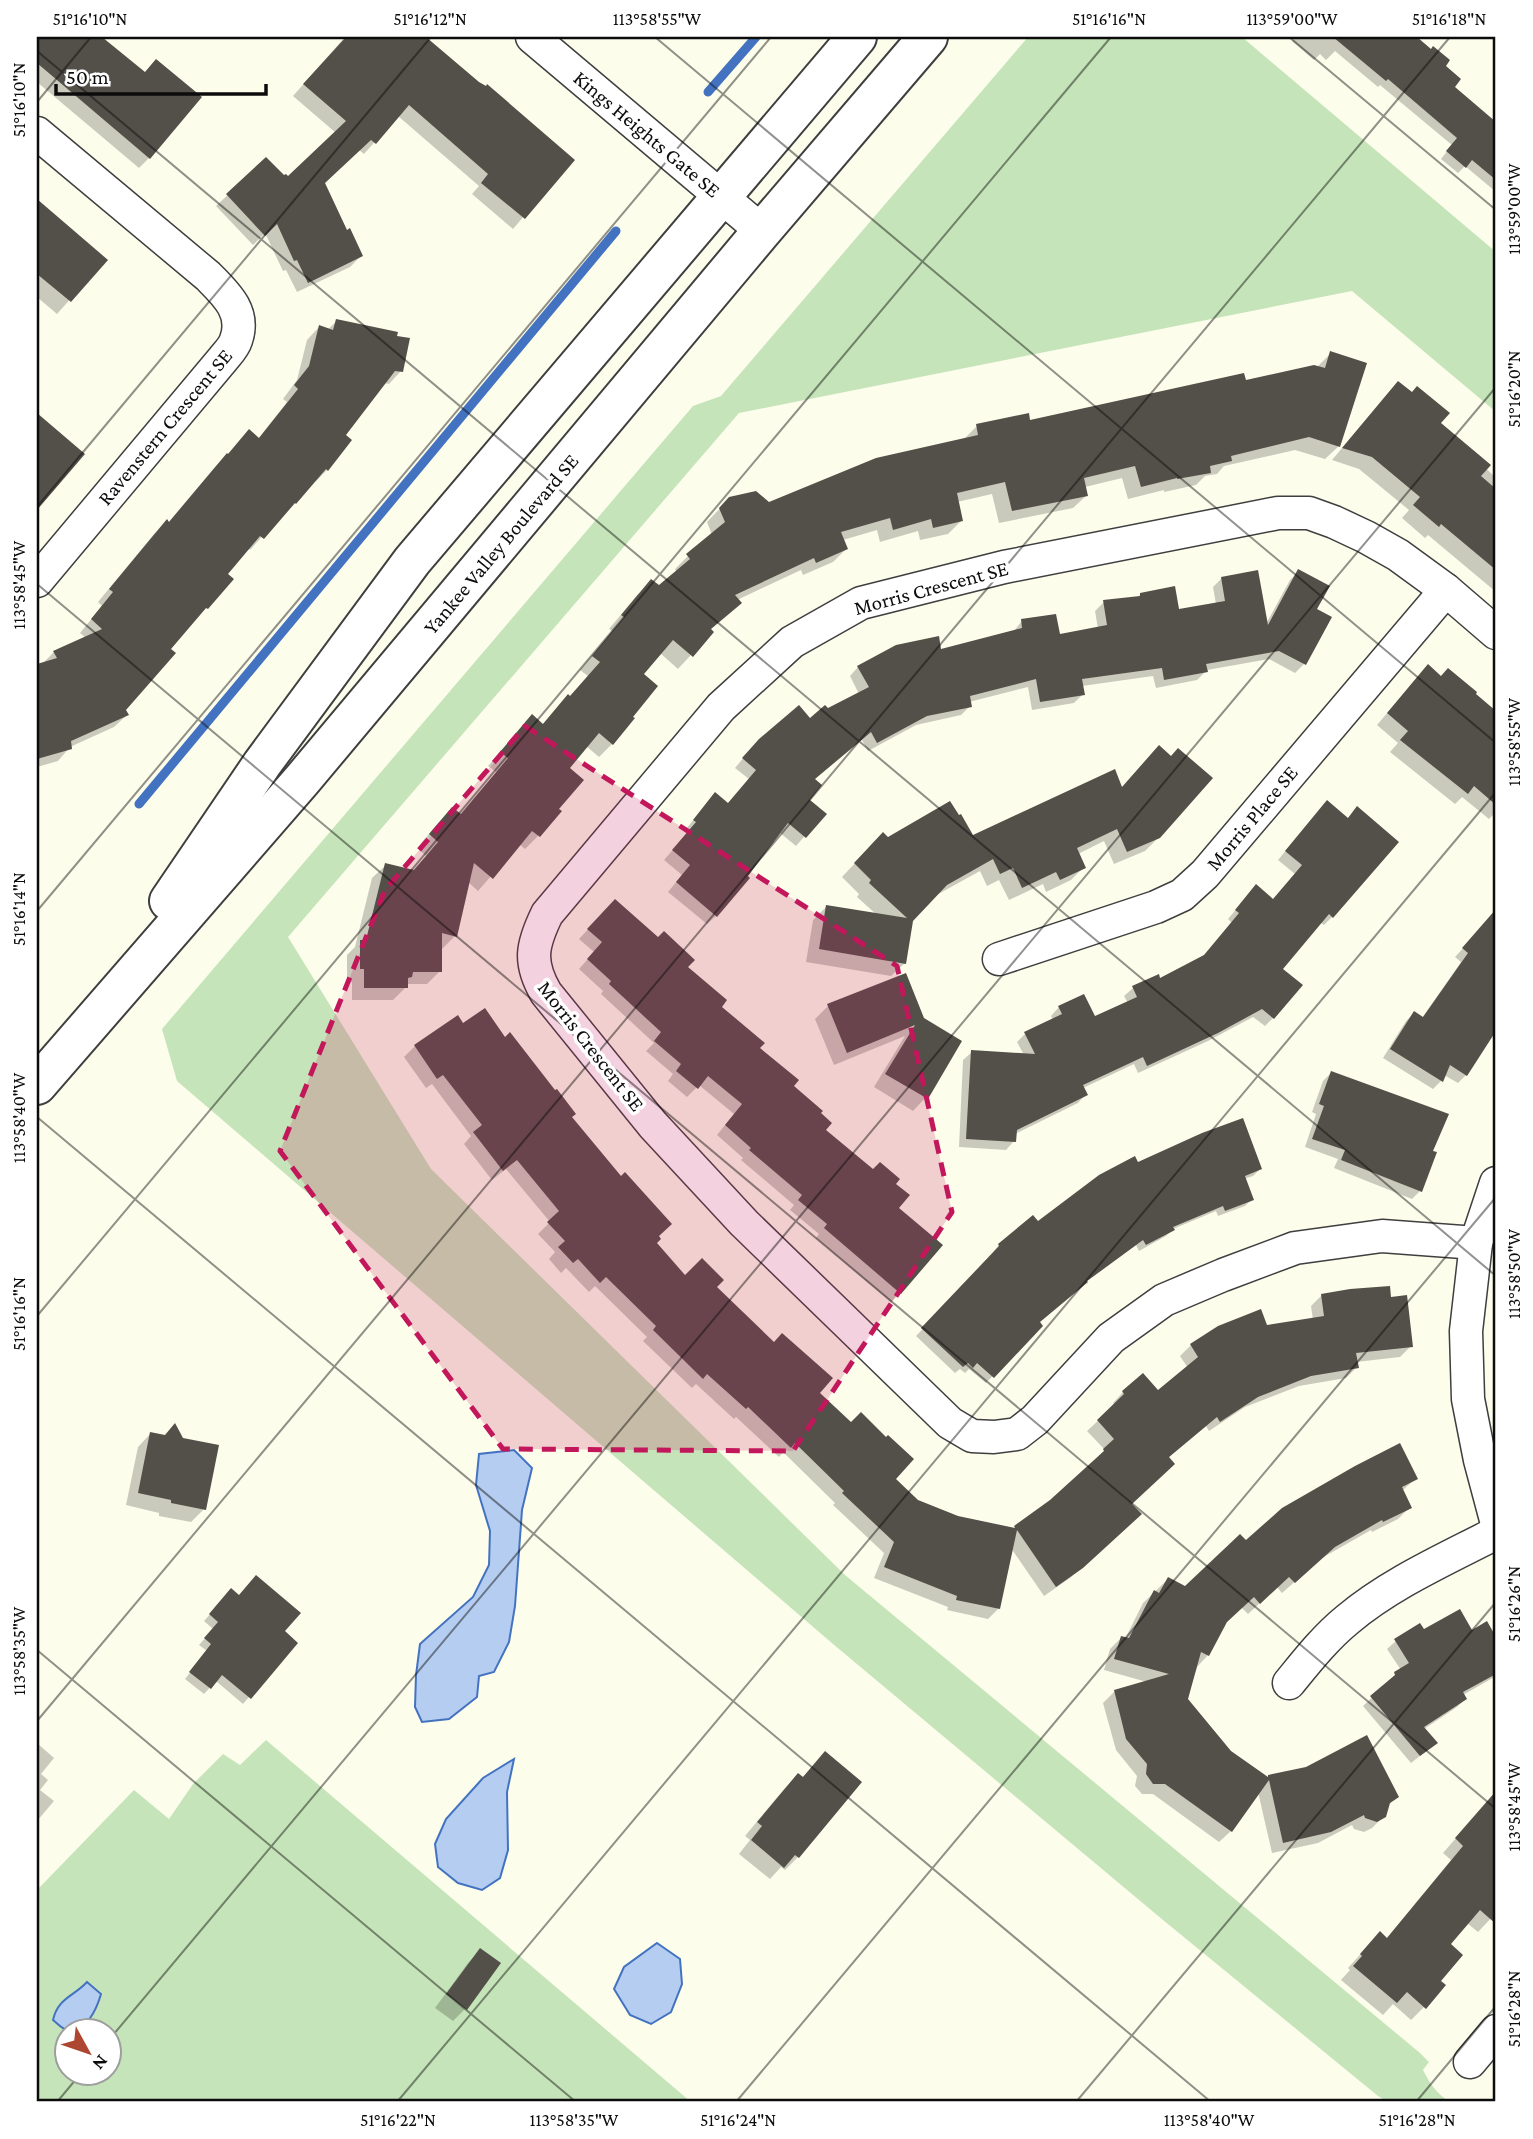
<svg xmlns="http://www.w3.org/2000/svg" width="1533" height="2139" font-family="'Crimson Pro',serif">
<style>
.green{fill:#c6e4b9;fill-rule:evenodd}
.water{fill:#b5cdf0;stroke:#4373c0;stroke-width:2}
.shadow{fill:#0003}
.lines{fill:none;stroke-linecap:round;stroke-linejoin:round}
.stream{stroke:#4373c0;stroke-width:9}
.building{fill:#534f49}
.minor-casing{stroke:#3f3f3f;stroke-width:35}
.tertiary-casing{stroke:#3f3f3f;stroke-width:42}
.minor{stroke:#fff;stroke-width:32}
.tertiary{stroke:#fff;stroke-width:38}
.marked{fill:#c2185b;fill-opacity:0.2;stroke:#c2185b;stroke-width:5;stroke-dasharray:14 9;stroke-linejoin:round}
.ticks{fill:none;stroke:#0c0c0c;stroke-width:2;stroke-opacity:0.45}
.labels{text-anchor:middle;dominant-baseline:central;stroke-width:7;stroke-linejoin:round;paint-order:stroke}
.street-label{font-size:21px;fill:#0c0c0c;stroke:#fff}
.neatline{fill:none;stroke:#0c0c0c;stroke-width:2.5}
.ticks-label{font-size:18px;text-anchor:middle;fill:#0c0c0c}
</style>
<rect width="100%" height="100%" fill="#fdfdec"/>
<g class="green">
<path d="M1028 37H1242L1496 252V412L1352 291 739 413 288 937 431 1169 845 1575 1420 2053 1429 2062 1423 2070C1430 2084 1437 2094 1450 2102H1388L1378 2096 1163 1920 833 1644 177 1081 162 1029 693 406 721 396Z"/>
<path d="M266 1740 691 2102H44L37 2096V1890L134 1790 169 1819 193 1784 223 1754 240 1765ZM66 2030H108V2072H66Z"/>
</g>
<g class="water">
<polygon points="514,1450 532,1468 522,1510 515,1606 509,1642 494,1672 479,1676 477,1697 449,1719 422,1722 415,1707 416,1675 420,1644 473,1597 489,1565 490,1531 476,1485 479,1454"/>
<polygon points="514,1759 507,1792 508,1850 500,1878 482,1890 458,1883 438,1867 435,1844 446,1819 483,1778"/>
<polygon points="657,1943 680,1959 682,1984 671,2012 651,2024 630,2015 614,1989 624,1967"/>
<path d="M87 1982 101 1994C97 2008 86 2034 67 2030 62 2029 57 2023 53 2020 58 1998 73 1997 87 1982Z"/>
</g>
<g class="shadow">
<polygon points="37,37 79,37 86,43 149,158 139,168 37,82"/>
<polygon points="345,37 423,37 572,160 513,229 472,194 479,186 398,116 364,154 359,150 323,184 346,232 361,256 350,267 297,292 286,270 283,271 265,233 253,245 216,206 266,159 283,178 288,178 336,133 293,96"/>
<polygon points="1296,37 1414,37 1431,51 1443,66 1452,87 1496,124 1496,192 1465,166 1458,173 1441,159 1452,145 1380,85 1378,87 1335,51 1326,60 1320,54 1314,60 1292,41"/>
<polygon points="37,202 105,260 57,314 37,297"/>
<polygon points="337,321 401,371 389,384 384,383 344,435 327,470 315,482 313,481 250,550 248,548 226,574 206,608 169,649 124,709 127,715 114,727 70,747 58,761 37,767 37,666 42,664 54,652 86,638 80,633 102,606 98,602 154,534 167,522 168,523 215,467 227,455 258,439 287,402 283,399 297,380 307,340 319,327 327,330"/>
<polygon points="1331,353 1339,446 1325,459 1295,450 1224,466 1217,474 1205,476 1196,485 1164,492 1164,490 1128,499 1122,478 1085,487 1087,495 1073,508 999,523 992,494 957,502 961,521 948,534 920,540 918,531 880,542 877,530 843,540 846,549 833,562 803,575 801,570 737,600 709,630 712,632 678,669 660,653 641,675 612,744 599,757 586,746 567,768 557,809 559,811 538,836 525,849 519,844 478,891 468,882 455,936 442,949 440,971 427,984 406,984 406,987 393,1000 352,1000 352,982 347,982 347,955 355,947 372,878 386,865 412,871 426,856 417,848 439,822 459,815 496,772 488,766 532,716 542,725 555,710 569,698 588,676 580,670 612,631 609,629 638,594 659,588 677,572 675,569 688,556 712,535 707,522 729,499 769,504 963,440 977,426 1029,422 1317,367"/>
<polygon points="1386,396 1439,423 1496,478 1496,592 1428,535 1425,538 1402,518 1409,510 1359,469 1332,460"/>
<polygon points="1299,571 1315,610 1329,618 1304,664 1295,673 1269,659 1207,670 1197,680 1156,688 1153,676 1082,686 1083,694 1074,703 1032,710 1028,687 969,702 970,706 961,715 916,725 868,751 862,740 813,780 808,800 824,814 796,846 779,832 716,916 707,924 668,892 682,875 664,860 689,831 686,829 715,794 728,804 749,779 735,768 750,750 859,694 850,676 858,667 940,651 1013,632 1022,621 1058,636 1098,629 1095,611 1104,602 1137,598 1141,594 1178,611 1216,604 1213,587 1222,578 1266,624 1290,580"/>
<polygon points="1448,670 1496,713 1496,818 1493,815 1489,819 1462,797 1455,804 1390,752 1398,743 1377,725 1417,678 1441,678"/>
<polygon points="1121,789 1159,837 1145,851 1114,864 1104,841 1078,854 1084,867 1071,880 1046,892 1043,884 1009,900 999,880 987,886 980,871 933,897 912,920 905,963 891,976 806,962 813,920 826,907 877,915 857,897 859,894 842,877 870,847 888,839 972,837"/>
<polygon points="1319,811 1347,819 1397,842 1332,917 1324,925 1320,922 1281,969 1273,1018 1265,1026 1253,1017 1208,1041 1138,1073 1134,1064 1083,1088 1086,1094 1078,1103 1015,1134 1014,1141 1006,1150 959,1147 963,1060 972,1052 1024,1055 1017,1042 1025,1034 1053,1020 1051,1016 1059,1007 1094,1019 1128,1003 1124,996 1133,988 1160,980 1203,958 1232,923 1228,919 1248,895 1273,900 1295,874 1278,860"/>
<polygon points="606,910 685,967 719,1007 819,1114 824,1130 873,1171 894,1184 900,1293 891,1302 816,1238 819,1234 790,1210 794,1205 741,1160 743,1158 717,1135 734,1114 699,1085 687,1097 668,1081 673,1074 646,1051 654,1043 601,994 603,991 579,969 594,952 579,939"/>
<polygon points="1492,917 1496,921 1496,1001 1487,1015 1496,1022 1496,1028 1466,1075 1458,1083 1444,1075 1441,1081 1433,1089 1383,1058 1406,1021 1414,1013 1422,1018 1461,962 1455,957"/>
<polygon points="828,1006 923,1020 926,1097 913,1111 874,1087 905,1036 834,1065 815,1019"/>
<polygon points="457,1017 463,1025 504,1039 571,1118 656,1237 654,1243 685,1278 714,1287 817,1393 893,1479 917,1501 957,1518 1013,1529 1052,1502 1105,1450 1087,1431 1115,1405 1113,1403 1123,1392 1158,1393 1188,1368 1180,1356 1191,1345 1219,1328 1266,1327 1313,1320 1311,1306 1322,1295 1390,1299 1411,1346 1400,1357 1356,1362 1357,1367 1346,1378 1299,1386 1245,1407 1209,1431 1206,1426 1168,1458 1130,1504 1129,1525 1070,1578 1044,1596 1011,1548 999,1608 988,1619 947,1610 948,1607 874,1578 884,1553 833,1505 835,1503 783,1452 779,1457 736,1417 734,1419 696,1384 692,1388 643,1341 647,1337 595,1286 589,1292 566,1268 561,1273 549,1259 555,1252 538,1234 550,1222 506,1169 492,1180 464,1144 471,1136 432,1084 426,1088 404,1057 415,1046"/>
<polygon points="1331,1073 1431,1152 1420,1191 1412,1199 1334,1168 1338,1159 1305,1147 1316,1114 1312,1112 1323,1081"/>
<polygon points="1137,1165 1260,1169 1253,1176 1244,1179 1252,1199 1245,1206 1218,1216 1216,1211 1173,1229 1166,1236 1139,1251 1136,1245 1086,1282 1038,1323 1041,1326 986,1383 969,1369 965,1373 960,1369 955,1373 916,1336 994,1254 993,1252 999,1245"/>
<polygon points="151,1433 204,1509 191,1522 159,1516 159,1513 126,1505 138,1447"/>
<polygon points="1416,1478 1402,1491 1410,1507 1398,1519 1372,1532 1371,1530 1322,1558 1282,1593 1277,1587 1248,1614 1241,1607 1225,1623 1208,1655 1197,1667 1186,1700 1230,1752 1267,1778 1397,1797 1387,1806 1384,1816 1372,1828 1364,1832 1354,1829 1352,1825 1318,1843 1272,1853 1258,1792 1231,1831 1219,1842 1153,1794 1142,1794 1135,1786 1137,1776 1116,1750 1103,1703 1115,1691 1147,1682 1104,1670 1110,1649 1121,1638 1125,1639 1143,1603 1168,1579 1186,1588 1246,1543"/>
<polygon points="225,1597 239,1597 296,1643 243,1704 216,1681 204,1694 185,1679 207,1651 199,1645 213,1629 204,1621"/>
<polygon points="1486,1624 1496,1641 1496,1676 1463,1695 1465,1699 1457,1707 1424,1729 1436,1743 1411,1763 1363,1706 1401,1670 1387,1649 1396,1641 1423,1632 1471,1632"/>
<polygon points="37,1743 54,1758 41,1774 48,1780 40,1790 54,1801 37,1821"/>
<polygon points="825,1753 860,1782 798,1857 785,1870 781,1867 770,1879 739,1854 750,1840 745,1836 785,1788 798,1775 802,1778"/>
<polygon points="1496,1792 1496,1913 1478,1932 1467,1923 1448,1945 1439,1981 1424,2007 1411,2020 1393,2004 1383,2015 1341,1980 1350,1970 1348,1968 1367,1947 1386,1939 1451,1860 1443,1853"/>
<polygon points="481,1950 466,2008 453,2021 435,2008 468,1963"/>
</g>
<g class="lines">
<g class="stream">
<polyline points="708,92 756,37"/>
<polyline points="139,804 616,231"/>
</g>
</g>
<g class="building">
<polygon points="37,37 102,37 145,72 156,59 202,97 150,159 37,63"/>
<polygon points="346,37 426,37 479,82 486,86 487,84 575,160 525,219 481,183 488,174 409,105 376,144 371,140 325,183 347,230 350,228 363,256 308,283 297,260 294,261 277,224 265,236 226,194 266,157 284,175 286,174 288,176 346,121 303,84"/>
<polygon points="1333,37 1417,37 1431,49 1433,46 1450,60 1446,66 1461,79 1455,87 1496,122 1496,180 1472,160 1466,168 1446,151 1457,138 1388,79 1386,81"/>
<polygon points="37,199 108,260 71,302 37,274"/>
<polygon points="336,319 398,332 397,336 410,338 403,372 395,371 346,435 352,440 328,471 326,469 296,504 295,503 264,539 260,536 228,574 234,579 208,609 206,608 171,649 176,653 126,710 129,715 71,741 72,749 37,759 37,664 57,658 53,651 102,629 91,619 113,592 109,589 167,519 169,522 227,453 228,454 249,429 259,438 298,389 294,385 309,366 319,325 333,330"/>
<polygon points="1330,351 1367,363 1340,447 1309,437 1231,456 1232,461 1210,466 1211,473 1177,479 1177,478 1141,487 1135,466 1084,478 1088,496 1012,511 1005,482 957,493 963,521 933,528 931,519 893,530 890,518 841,532 848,549 816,563 814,558 735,595 742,603 711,629 714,632 693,657 673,640 644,674 658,686 633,717 635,718 613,745 599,733 570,768 584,780 559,809 562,811 540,837 532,831 493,879 474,863 457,937 442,933 442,972 413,972 412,977 408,978 408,988 364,988 364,969 360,969 360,940 366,940 385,863 414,870 438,842 429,834 452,807 461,814 508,758 500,752 532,714 543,724 568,694 570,696 600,662 592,656 624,617 621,615 651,579 659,585 690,559 686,554 725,522 719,508 729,497 756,491 769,502 876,458 978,435 976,424 1029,413 1030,420 1244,373 1246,380 1314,365 1325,368"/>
<polygon points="1398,381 1412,392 1417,386 1450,413 1441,423 1491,465 1481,476 1496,489 1496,570 1441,524 1439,527 1413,505 1420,497 1372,457 1342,448"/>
<polygon points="37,413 85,454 37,510"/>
<polygon points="1298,569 1330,586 1317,609 1332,617 1306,665 1279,651 1206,664 1208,672 1164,680 1162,668 1082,679 1085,695 1040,702 1036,679 970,696 972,707 927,716 877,743 871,732 815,779 822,785 810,800 827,814 806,838 788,823 748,876 750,878 717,917 676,882 690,865 672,850 696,822 693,820 715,792 728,803 756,770 742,758 759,739 799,705 810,718 825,705 828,708 869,687 857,666 896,645 939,636 941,649 1022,628 1021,619 1056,614 1060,634 1107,625 1103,600 1140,596 1140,593 1175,586 1179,609 1225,601 1221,577 1258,570 1268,625"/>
<polygon points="1428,664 1441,676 1448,668 1477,692 1476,694 1496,711 1496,805 1474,786 1468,794 1400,740 1408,731 1387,713"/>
<polygon points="1159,745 1171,756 1178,748 1213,778 1160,838 1127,852 1117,829 1077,848 1086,868 1060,880 1056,872 1022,888 1013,868 1000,874 993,859 947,885 913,921 906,964 819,949 826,905 907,918 869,883 871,880 854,863 883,832 888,837 950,801 959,815 961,814 973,835 1115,769 1122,787"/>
<polygon points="1327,800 1348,818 1357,806 1399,842 1333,918 1329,914 1283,969 1303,985 1274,1019 1262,1009 1218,1033 1147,1066 1143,1057 1083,1085 1088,1095 1017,1130 1016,1142 966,1139 971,1050 1035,1054 1024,1032 1062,1014 1058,1006 1084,994 1095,1016 1137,997 1132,986 1159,974 1160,978 1204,955 1239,913 1235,910 1256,884 1273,899 1302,865 1285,851"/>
<polygon points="615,899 658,937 664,931 695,960 688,967 727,1000 722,1007 765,1043 760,1048 799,1080 794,1086 823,1111 821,1113 832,1123 826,1130 873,1169 880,1162 900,1179 896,1184 910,1195 899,1208 943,1245 901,1294 824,1228 827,1224 798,1200 802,1195 749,1150 751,1148 725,1125 742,1104 708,1076 698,1089 676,1071 681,1064 654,1041 661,1032 609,984 611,981 587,959 602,942 587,929"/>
<polygon points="1496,909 1496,1031 1467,1076 1450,1065 1443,1082 1390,1049 1414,1011 1423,1017 1468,953 1462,948"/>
<polygon points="906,973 924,1018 962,1041 928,1099 885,1074 915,1025 847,1053 827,1004"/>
<polygon points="485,1008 505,1037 510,1032 555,1090 557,1089 576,1114 572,1117 621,1176 625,1172 672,1224 659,1236 661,1239 657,1243 685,1275 702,1258 724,1280 717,1287 774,1342 782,1333 833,1378 820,1393 851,1422 861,1412 886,1437 888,1435 914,1459 896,1479 918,1500 958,1516 1015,1528 1014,1526 1050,1500 1104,1451 1103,1449 1114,1439 1097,1420 1124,1394 1122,1391 1143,1373 1158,1390 1198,1357 1190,1344 1218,1326 1261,1309 1267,1325 1324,1316 1321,1294 1350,1289 1390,1286 1391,1297 1407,1295 1413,1347 1356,1353 1359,1368 1311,1376 1258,1397 1220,1422 1217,1417 1169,1457 1175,1464 1132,1504 1142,1514 1083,1568 1056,1587 1017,1530 1000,1609 956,1600 957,1596 884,1567 894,1542 842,1493 844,1491 795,1443 791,1448 748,1407 746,1409 707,1374 703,1379 653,1330 656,1326 606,1277 600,1283 578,1259 573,1263 558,1247 565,1241 547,1222 559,1211 517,1160 503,1171 473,1132 482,1125 443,1075 437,1079 414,1045 458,1015 463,1023"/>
<polygon points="1331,1071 1449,1114 1433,1151 1437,1152 1422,1192 1341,1160 1345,1150 1312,1139 1324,1106 1319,1104"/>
<polygon points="1243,1118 1262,1169 1245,1176 1254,1200 1225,1211 1223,1206 1173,1227 1175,1230 1146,1245 1143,1240 1087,1281 1088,1282 1040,1322 1043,1326 994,1378 977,1363 973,1368 968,1363 963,1367 921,1328 999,1246 998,1244 1033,1215 1038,1221 1099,1175 1135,1156 1138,1162 1202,1133"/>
<polygon points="175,1423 183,1438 219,1445 206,1510 171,1503 171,1500 138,1493 150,1432 165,1435"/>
<polygon points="1400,1443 1418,1479 1402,1487 1412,1508 1383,1522 1382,1520 1335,1547 1295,1583 1289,1577 1260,1604 1254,1597 1227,1622 1209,1656 1201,1652 1188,1699 1231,1751 1268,1777 1268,1775 1306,1767 1367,1735 1399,1797 1390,1803 1386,1817 1377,1822 1365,1818 1364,1815 1331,1832 1283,1843 1269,1780 1232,1832 1165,1784 1153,1784 1146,1774 1147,1764 1126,1739 1114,1690 1169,1674 1114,1659 1121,1636 1129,1638 1154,1590 1159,1593 1168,1577 1185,1586 1240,1534 1246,1540 1282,1508 1355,1466"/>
<polygon points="256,1575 301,1613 285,1631 298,1643 251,1699 222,1675 211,1689 189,1672 211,1644 204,1638 218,1622 209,1614 231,1588 239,1595"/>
<polygon points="1460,1609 1472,1630 1487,1621 1496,1637 1496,1674 1463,1692 1467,1699 1424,1727 1438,1743 1420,1756 1370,1696 1395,1675 1394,1672 1409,1663 1394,1639 1420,1623 1424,1629"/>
<polygon points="825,1751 862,1782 799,1858 795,1855 784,1868 751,1840 762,1826 757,1822 798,1773 803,1777"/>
<polygon points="1496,1791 1496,1924 1480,1910 1451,1944 1463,1955 1441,1981 1446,1985 1426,2009 1407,1992 1397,2003 1353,1966 1362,1956 1360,1954 1380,1931 1387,1938 1463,1846 1455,1838"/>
<polygon points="480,1948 501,1963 467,2010 446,1994"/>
</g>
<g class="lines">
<g class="minor-casing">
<g id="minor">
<polyline points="532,37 762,231"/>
<path d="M37 133 208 276C226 294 246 312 236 340 234 347 227 354 223 359L37 581"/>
<polyline points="999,959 1156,907 1182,895 1205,874 1446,590"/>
<polyline points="1496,1183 1476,1243 1466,1331 1468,1399 1480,1460 1496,1520"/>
<path d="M1476 1243 1382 1236 1295 1248 1223 1275 1164 1300 1111 1338 1035 1420 1017 1434 994 1437 972 1436 950 1423 744 1223 653 1125 546 993C528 962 532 945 547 914L721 707 792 642 861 603 1004 567 1278 513H1309L1334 522 1366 537 1398 555 1446 590 1496 633"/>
<path d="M1289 1683C1307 1661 1325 1638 1347 1620 1391 1583 1446 1559 1496 1533"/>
<polyline points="1470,2062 1496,2031"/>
</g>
</g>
<g class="tertiary-casing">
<g id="tertiary">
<polyline points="169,901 262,764 412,561 857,37"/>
<polyline points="37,1085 302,780 762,231 928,37"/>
</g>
</g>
<use href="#minor" class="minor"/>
<use href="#tertiary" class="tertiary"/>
</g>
<path class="marked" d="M525 726 897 966 952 1212 793 1451 503 1449 280 1151 385 890Z"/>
<path class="ticks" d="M655 37 1496 743M1289 37 1496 210M37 51 1496 1276M37 102 91 37M37 507 431 37M37 584 1496 1809M37 911 771 37M37 1117 1211 2102M37 1316 1111 37M37 1650 576 2102M37 1721 1450 37M108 2041 1496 387M57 2102 82 2072M397 2102 1496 792M736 2102 1496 1197M1076 2102 1496 1602M1416 2102 1496 2006"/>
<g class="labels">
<g class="street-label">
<text transform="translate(647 134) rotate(40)">Kings Heights Gate SE</text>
<text transform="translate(165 427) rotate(-50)">Ravenstern Crescent SE</text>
<text transform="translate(501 544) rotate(-50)">Yankee Valley Boulevard SE</text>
<text transform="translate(931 588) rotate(-15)">Morris Crescent SE</text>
<text transform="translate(1252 818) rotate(-50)">Morris Place SE</text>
<text transform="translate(591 1046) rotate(52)">Morris Crescent SE</text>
</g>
</g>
<rect width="1533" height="2139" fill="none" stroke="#ffffff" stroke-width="77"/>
<g transform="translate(88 2052) rotate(130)"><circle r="33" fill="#ffffff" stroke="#9e9e9e" stroke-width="2"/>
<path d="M0-5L12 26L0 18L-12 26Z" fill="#ae4731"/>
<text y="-10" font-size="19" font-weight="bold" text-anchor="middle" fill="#0c0c0c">N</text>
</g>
<path d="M56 84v10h210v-10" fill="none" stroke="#0c0c0c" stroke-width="3.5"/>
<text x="66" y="84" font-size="21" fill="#0c0c0c" stroke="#ffffff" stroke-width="5" paint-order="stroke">50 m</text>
<rect x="38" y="38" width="1456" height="2062" class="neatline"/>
<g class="ticks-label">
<text x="90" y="25">51°16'10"N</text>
<text x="430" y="25">51°16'12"N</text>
<text x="657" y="25">113°58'55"W</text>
<text x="1109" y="25">51°16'16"N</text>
<text x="1292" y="25">113°59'00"W</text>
<text x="1449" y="25">51°16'18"N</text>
<text transform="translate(19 100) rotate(-90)" y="6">51°16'10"N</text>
<text transform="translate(1514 209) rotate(-90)" y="6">113°59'00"W</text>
<text transform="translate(1514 389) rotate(-90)" y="6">51°16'20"N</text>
<text transform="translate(19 585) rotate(-90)" y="6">113°58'45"W</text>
<text transform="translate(1514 742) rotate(-90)" y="6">113°58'55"W</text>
<text transform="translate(19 909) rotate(-90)" y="6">51°16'14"N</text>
<text transform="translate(19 1118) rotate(-90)" y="6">113°58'40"W</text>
<text transform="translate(1514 1274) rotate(-90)" y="6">113°58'50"W</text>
<text transform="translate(19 1314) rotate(-90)" y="6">51°16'16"N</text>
<text transform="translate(1514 1604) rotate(-90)" y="6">51°16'26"N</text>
<text transform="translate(19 1651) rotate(-90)" y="6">113°58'35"W</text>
<text transform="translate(1514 1807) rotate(-90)" y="6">113°58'45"W</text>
<text transform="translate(1514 2009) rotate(-90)" y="6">51°16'28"N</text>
<text x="398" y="2126">51°16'22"N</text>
<text x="574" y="2126">113°58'35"W</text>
<text x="738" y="2126">51°16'24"N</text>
<text x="1209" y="2126">113°58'40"W</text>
<text x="1417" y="2126">51°16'28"N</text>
</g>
</svg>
